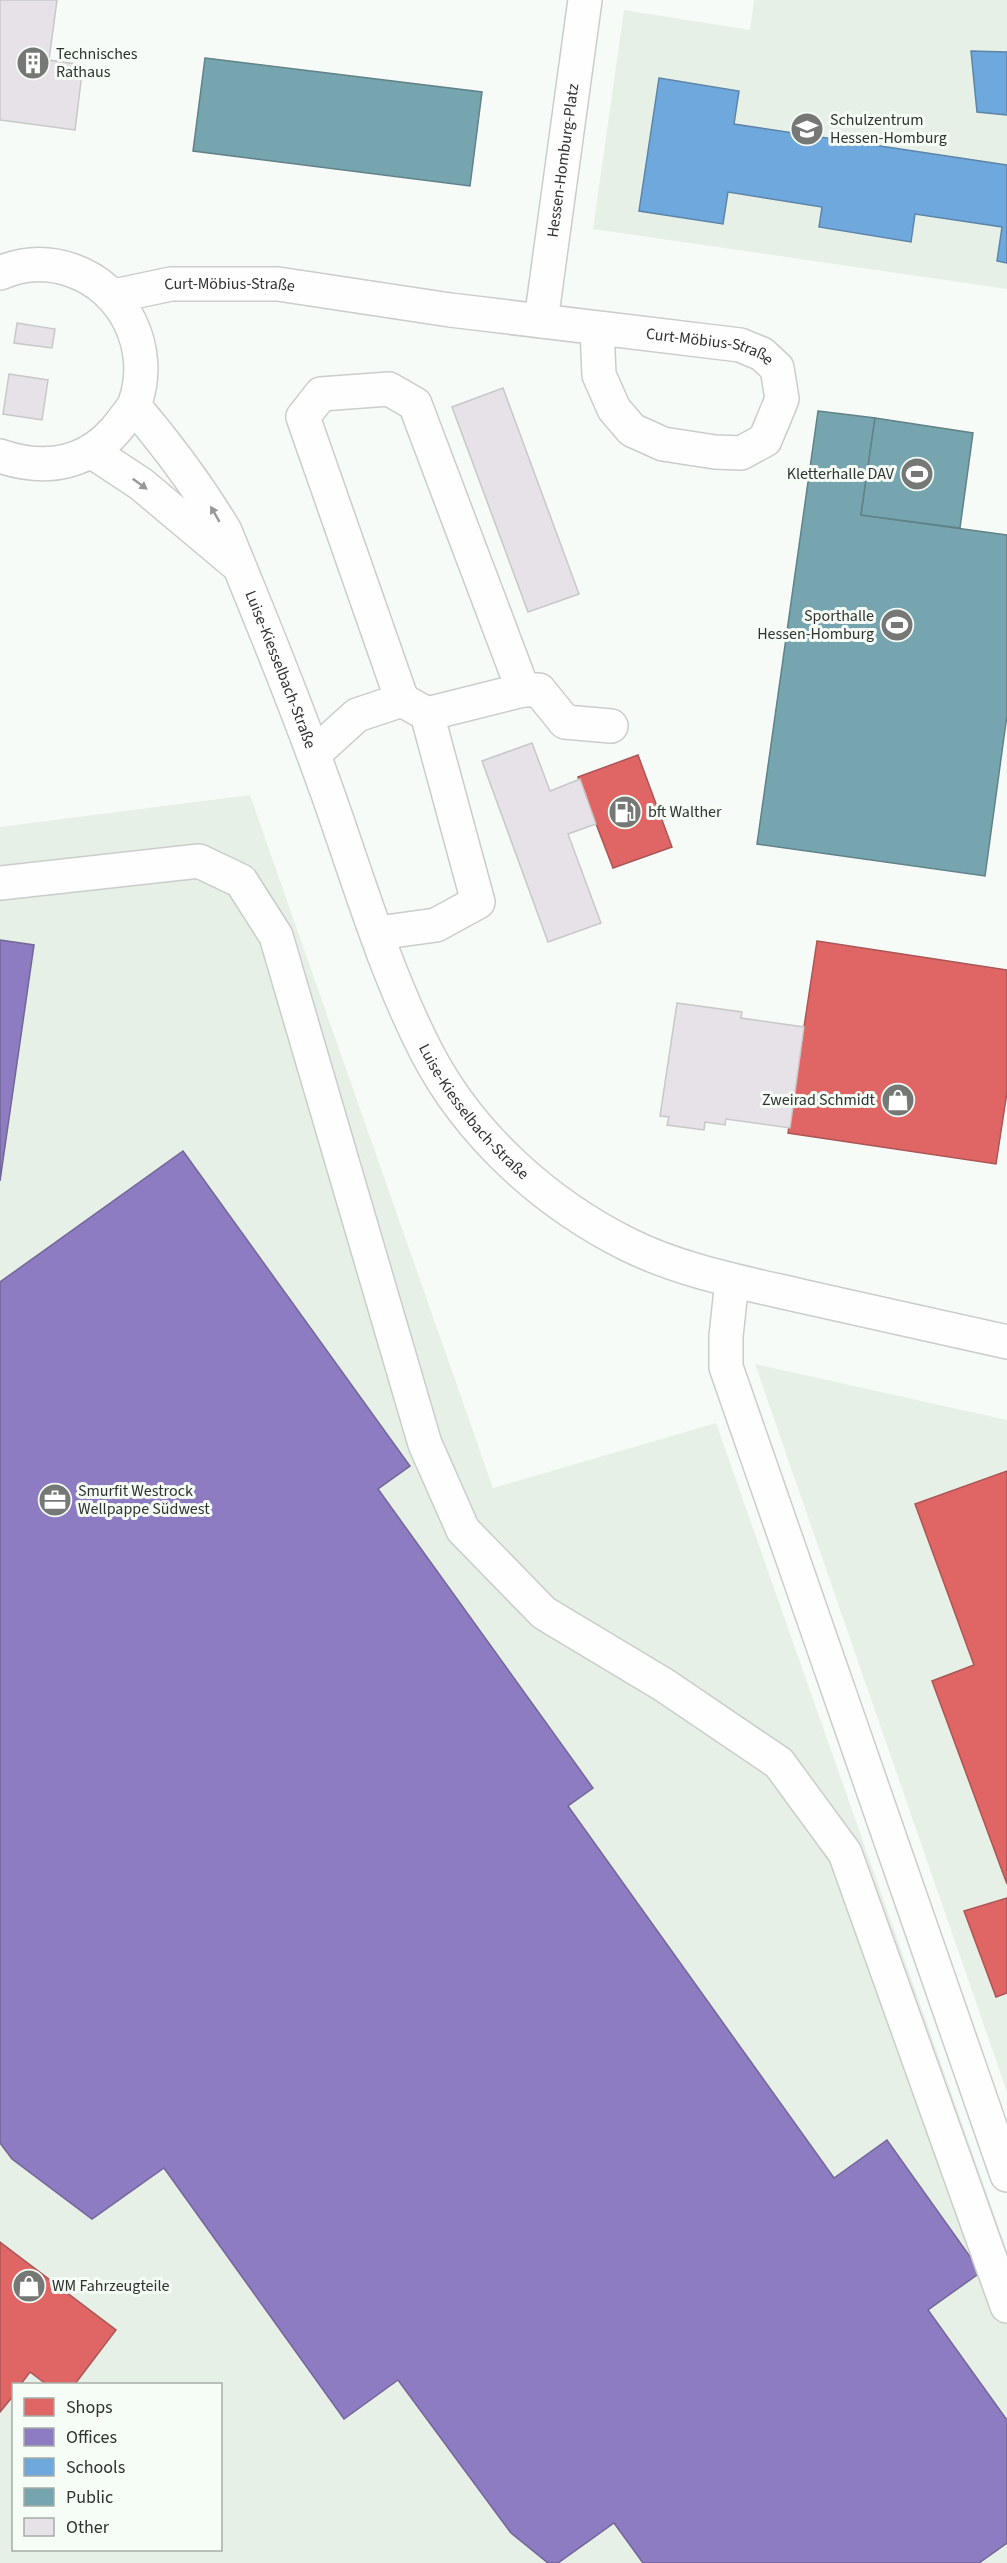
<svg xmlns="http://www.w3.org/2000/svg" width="1007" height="2563" font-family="'Source Sans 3',sans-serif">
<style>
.built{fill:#e6f0e6;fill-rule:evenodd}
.shops{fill:#e06666;stroke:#ab5656;stroke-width:1.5}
.offices{fill:#8e7cc3;stroke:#726697;stroke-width:1.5}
.schools{fill:#6fa8dc;stroke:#5c85a8;stroke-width:1.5}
.public{fill:#76a5af;stroke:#618289;stroke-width:1.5}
.building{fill:#e6e2e8;stroke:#c8c8c8;stroke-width:1.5}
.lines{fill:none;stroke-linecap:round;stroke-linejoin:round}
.minor-casing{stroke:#cacdca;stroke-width:36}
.minor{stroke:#fefefe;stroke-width:33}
.oneway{fill:#969896}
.labels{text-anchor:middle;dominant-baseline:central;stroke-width:6;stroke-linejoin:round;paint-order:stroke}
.poi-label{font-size:16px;fill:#2f322f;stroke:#f5fdf6;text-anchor:start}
.street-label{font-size:16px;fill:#2f322f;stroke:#f5fdf6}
</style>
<rect width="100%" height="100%" fill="#f7fbf7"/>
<g class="built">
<polygon points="754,0 1007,0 1007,289 593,229 624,10 750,30"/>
<path d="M250 795 493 1488 716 1423 1007 2251V2563H0V827ZM14 2384H220V2550H14Z"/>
<polygon points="755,1364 1007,1420 1007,2092"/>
</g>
<g class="shops">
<polygon points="638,755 672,847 613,868 578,777"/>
<polygon points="817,941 1007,970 1007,1092 996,1164 788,1133"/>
<polygon points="1007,1471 1007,1884 932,1681 974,1665 915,1504"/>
<polygon points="1007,1898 1007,1993 996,1997 964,1911"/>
<polygon points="0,2242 116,2330 75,2384 46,2384 30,2372 21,2384 14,2384 14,2395 0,2412"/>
</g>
<g class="offices">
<polygon points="0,940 34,945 0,1181"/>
<polygon points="183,1151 410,1466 378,1489 593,1788 568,1806 834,2178 887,2140 981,2272 928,2310 1007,2420 1007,2543 979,2563 643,2563 614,2523 558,2563 548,2563 511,2533 398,2380 344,2419 164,2168 92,2219 12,2159 0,2143 0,1282"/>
</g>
<g class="schools">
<polygon points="971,51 1007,52 1007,115 977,112"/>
<polygon points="659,78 739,91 734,124 1007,165 1007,263 997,261 1002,227 915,214 911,242 819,227 822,207 728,192 723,224 639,211"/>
</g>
<g class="public">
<polygon points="205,58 482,92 470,186 193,151"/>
<polygon points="818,411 875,418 861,515 1007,535 1007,715 985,876 757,844"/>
<polygon points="875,418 973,433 960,528 861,515"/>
</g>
<g class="building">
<polygon points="0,0 57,0 49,60 83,65 75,130 0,120"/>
<polygon points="17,323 55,329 52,348 14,343"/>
<polygon points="9,374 48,380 42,420 3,414"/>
<polygon points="503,388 579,594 528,612 452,407"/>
<polygon points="532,743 550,791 580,779 596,824 568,834 601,923 548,942 482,761"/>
<polygon points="677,1003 742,1012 741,1018 804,1027 790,1128 726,1119 725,1125 705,1122 704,1130 667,1125 669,1117 660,1116"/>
</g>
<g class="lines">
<g class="minor-casing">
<g id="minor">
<path d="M0 273C23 263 48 262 71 270 125 288 154 349 135 403 132 410 126 416 122 422 91 464 47 472 0 456"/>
<path id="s1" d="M114 296 171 284H278L450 310 740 345 762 354 777 368 782 399 765 440 741 453 715 452 663 444 632 430 614 409 599 375 597 328"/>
<path id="s2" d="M541 321 585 0"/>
<path id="s3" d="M134 406C168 446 198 486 225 531 261 619 297 707 329 797 359 882 385 971 426 1051 469 1135 546 1204 629 1245 681 1271 745 1283 801 1296 870 1311 938 1327 1007 1342"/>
<polyline points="91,451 141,484 234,562"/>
<polyline points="402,700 303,417 321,394 389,389 415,404 523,690"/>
<polyline points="314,754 357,715 402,700 427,714 523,690 539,690 565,722 611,726"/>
<polyline points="0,883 199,861 241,881 276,936 425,1444 463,1530 544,1613 664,1685 779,1763 845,1853 1007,2306"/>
<polyline points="378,933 436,925 478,902 427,714"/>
<polyline points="732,1281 726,1336 726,1367 1007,2175"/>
</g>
</g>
<use href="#minor" class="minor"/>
</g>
<defs><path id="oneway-solid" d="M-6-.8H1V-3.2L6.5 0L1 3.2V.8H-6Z" transform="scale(1.5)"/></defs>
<g class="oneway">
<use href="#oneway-solid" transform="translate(140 484) rotate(36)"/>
<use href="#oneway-solid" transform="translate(215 514) rotate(-120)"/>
</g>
<defs>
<g id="building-disc" transform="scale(1.725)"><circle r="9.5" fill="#757875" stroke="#f5fdf6"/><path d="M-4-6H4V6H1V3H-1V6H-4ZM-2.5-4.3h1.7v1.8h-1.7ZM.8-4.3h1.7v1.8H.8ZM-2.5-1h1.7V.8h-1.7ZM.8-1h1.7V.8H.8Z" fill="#fff"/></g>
<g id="school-disc" transform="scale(1.725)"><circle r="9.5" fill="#757875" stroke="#f5fdf6"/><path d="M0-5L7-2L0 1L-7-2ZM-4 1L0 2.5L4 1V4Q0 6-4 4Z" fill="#fff"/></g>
<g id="stadium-disc" transform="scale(1.725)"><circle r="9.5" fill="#757875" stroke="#f5fdf6"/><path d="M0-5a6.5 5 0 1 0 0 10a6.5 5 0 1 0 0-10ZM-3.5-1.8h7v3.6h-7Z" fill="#fff"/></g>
<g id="fuel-disc" transform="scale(1.725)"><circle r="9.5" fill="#757875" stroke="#f5fdf6"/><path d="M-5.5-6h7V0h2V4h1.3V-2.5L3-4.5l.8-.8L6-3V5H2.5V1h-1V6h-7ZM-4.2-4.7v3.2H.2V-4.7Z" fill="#fff"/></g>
<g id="shop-disc" transform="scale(1.725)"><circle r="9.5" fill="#757875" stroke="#f5fdf6"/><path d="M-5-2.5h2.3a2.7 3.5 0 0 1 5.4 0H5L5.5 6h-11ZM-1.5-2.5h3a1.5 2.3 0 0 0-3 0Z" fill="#fff"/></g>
<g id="office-disc" transform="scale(1.725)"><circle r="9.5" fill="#757875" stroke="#f5fdf6"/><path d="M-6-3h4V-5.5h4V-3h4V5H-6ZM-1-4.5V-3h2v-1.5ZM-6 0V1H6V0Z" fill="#fff"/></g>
</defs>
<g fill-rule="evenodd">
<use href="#building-disc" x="33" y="63"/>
<use href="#school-disc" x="807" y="129"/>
<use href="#stadium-disc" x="917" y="474"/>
<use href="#stadium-disc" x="897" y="625"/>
<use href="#fuel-disc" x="625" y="812"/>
<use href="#shop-disc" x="898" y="1100"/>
<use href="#office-disc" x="55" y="1500"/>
<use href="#shop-disc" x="29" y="2286"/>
</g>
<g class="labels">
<g class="poi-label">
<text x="56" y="54">Technisches<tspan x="56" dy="18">Rathaus</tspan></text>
<text x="830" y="120">Schulzentrum<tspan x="830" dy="18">Hessen-Homburg</tspan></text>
<text x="894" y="474" text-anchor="end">Kletterhalle DAV</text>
<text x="874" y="616" text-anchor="end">Sporthalle<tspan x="874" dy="18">Hessen-Homburg</tspan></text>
<text x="648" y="812">bft Walther</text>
<text x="875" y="1100" text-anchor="end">Zweirad Schmidt</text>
<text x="78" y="1491">Smurfit Westrock<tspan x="78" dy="18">Wellpappe Südwest</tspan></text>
<text x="52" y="2286">WM Fahrzeugteile</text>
</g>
<g class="street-label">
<text stroke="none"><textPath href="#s2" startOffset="162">Hessen-Homburg-Platz</textPath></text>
<text stroke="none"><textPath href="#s1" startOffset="117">Curt-Möbius-Straße</textPath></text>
<text stroke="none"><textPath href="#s1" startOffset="602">Curt-Möbius-Straße</textPath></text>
<text stroke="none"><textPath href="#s3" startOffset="304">Luise-Kiesselbach-Straße</textPath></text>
<text stroke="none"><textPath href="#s3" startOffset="790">Luise-Kiesselbach-Straße</textPath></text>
</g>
</g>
<rect x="12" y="2383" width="210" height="168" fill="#f5fdf6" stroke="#a6aca6" stroke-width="1.5"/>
<rect x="24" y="2398" width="30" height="18" fill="#e06666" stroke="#a6aca6" stroke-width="1.5"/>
<text x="66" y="2413" font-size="18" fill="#2f322f">Shops</text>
<rect x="24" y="2428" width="30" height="18" fill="#8e7cc3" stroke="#a6aca6" stroke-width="1.5"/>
<text x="66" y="2443" font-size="18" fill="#2f322f">Offices</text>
<rect x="24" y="2458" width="30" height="18" fill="#6fa8dc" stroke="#a6aca6" stroke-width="1.5"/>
<text x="66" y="2473" font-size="18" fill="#2f322f">Schools</text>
<rect x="24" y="2488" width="30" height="18" fill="#76a5af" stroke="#a6aca6" stroke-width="1.5"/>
<text x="66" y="2503" font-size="18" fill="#2f322f">Public</text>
<rect x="24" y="2518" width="30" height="18" fill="#e6e2e8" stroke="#a6aca6" stroke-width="1.5"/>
<text x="66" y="2533" font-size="18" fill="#2f322f">Other</text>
</svg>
